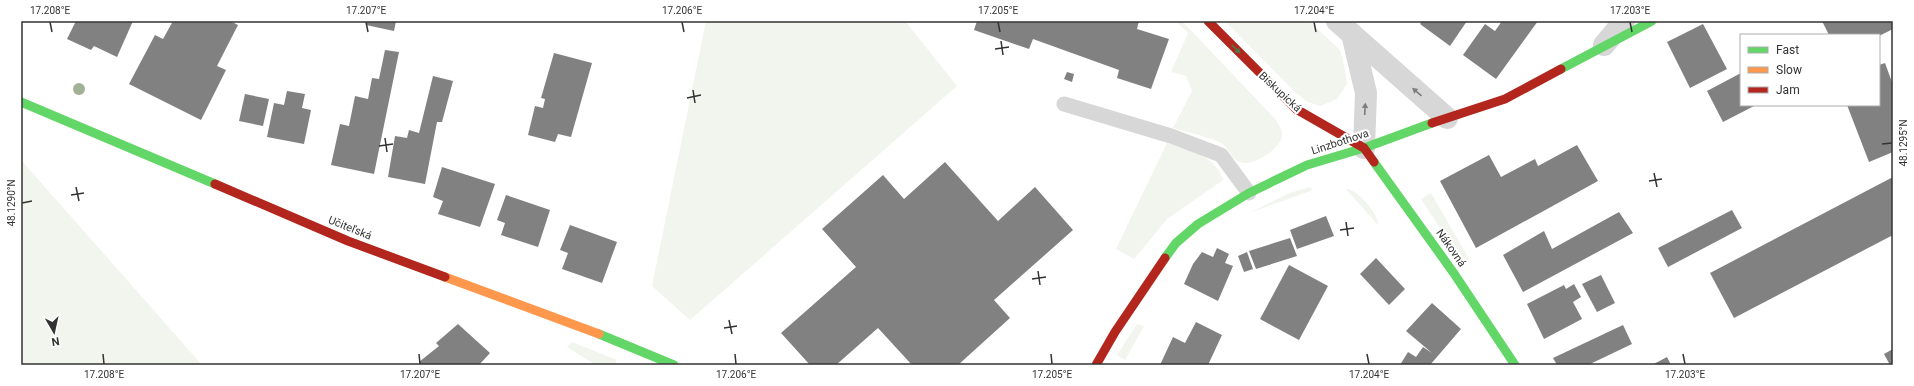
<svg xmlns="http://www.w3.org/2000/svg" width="1914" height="386" font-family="Roboto,sans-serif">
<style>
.green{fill:#f1f5ed}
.building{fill:#818181}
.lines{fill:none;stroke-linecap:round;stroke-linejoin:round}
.lane{stroke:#d7d7d7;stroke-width:15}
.street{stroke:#d7d7d7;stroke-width:22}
.fast{stroke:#63d668;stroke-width:9}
.slow{stroke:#ff974d;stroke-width:9}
.jam{stroke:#b3261e;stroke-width:9}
.tree{fill:#a2b095}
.oneway{fill:#497c4b}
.oneway2{fill:#7d7d7d}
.ticks{fill:none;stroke:#333;stroke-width:1.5}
.labels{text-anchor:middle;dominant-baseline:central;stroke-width:4;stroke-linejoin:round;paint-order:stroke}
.street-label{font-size:11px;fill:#333;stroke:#fff}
.neatline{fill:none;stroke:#333;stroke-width:1.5}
.ticks-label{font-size:10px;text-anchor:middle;fill:#333}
</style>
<rect width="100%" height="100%" fill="#fff"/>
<g class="green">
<polygon points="706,21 905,21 957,86 690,320 652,286"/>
<path d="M1176 21H1182L1276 120C1279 126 1283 130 1282 137 1279 150 1252 167 1240 162 1230 159 1229 147 1221 143 1207 136 1189 133 1173 128L1192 91 1186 76 1171 72 1188 33Z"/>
<polygon points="1225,21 1309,21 1340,50 1344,65 1347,84 1337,99 1320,106 1308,102 1295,92"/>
<path d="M1167 143C1191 152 1214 154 1223 180L1167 219 1134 259 1116 249Z"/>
<polygon points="21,160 202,365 21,365"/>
<polygon points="1310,187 1313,190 1249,213 1290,193"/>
<path d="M1346 189C1357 189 1379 214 1378 225Z"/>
<polygon points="1431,193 1469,259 1463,263 1421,199"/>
<polygon points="1137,324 1144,326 1125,360 1117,355"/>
<polygon points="572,342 617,360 614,365 596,365 567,347"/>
</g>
<g class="building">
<polygon points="76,21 133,21 117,57 94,46 91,50 67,39"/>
<polygon points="173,21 230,21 238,25 217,66 226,70 201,120 129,84 155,35 163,39"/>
<polygon points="367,21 396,21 394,31 366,25"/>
<polygon points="977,21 1139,21 1137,29 1169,39 1151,89 1117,78 1119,70 1033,39 1029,49 974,30"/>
<polygon points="1422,21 1467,21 1450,46 1420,24"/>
<polygon points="1502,21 1538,21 1496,79 1463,55 1485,24 1495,31"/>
<polygon points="1822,21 1893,21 1893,29 1879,36 1829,35"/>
<polygon points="1703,24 1727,69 1690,88 1667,42"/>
<polygon points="385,50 399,52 374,174 331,165 340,124 349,126 355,96 368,99 372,78 379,79"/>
<polygon points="554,53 592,63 571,137 558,134 555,142 528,135 535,106 543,108 545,99 541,98"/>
<polygon points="1885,63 1893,85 1893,152 1869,162 1847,105 1879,105 1879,65"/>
<polygon points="1067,72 1074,74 1072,82 1064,79"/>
<polygon points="1741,73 1741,105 1756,105 1723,122 1707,91"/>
<polygon points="433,76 453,81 442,122 437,122 425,184 388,177 395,136 407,138 409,130 419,133"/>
<polygon points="287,91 305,94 302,108 311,110 304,144 267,137 274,103 284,105"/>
<polygon points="245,94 269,99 263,126 239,121"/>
<polygon points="1577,145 1598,181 1476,248 1440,181 1489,155 1501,177 1535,159 1538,166"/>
<polygon points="945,162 998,221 1035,187 1073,230 994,300 1010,318 958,365 912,365 878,328 836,365 810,365 781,333 856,267 822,229 883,175 904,199"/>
<polygon points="442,167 495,184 480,227 438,214 443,201 433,197"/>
<polygon points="1893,177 1893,235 1734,318 1710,273"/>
<polygon points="506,195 550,210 538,247 501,235 505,223 497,220"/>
<polygon points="1732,210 1742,228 1668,267 1658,248"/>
<polygon points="1619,212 1633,233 1523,292 1503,255 1544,231 1552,249"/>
<polygon points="1326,216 1334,236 1297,249 1290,230"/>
<polygon points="570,225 617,242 602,283 562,269 568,253 560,250"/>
<polygon points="1290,238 1297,256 1256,269 1249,251"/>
<polygon points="1217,248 1229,254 1225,263 1233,266 1218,301 1184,284 1193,264 1202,252 1213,257"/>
<polygon points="1247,252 1253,269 1244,272 1238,256"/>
<polygon points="1376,258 1405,289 1389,305 1360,274"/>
<polygon points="1289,265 1328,286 1299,340 1260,319"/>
<polygon points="1601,275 1615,303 1597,312 1582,284"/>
<polygon points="1574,284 1581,297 1573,302 1582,319 1544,339 1527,304 1564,285 1566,289"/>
<polygon points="1432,303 1461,329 1430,365 1400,365 1408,352 1416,357 1423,347 1432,353 1406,331"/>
<polygon points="1196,322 1222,335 1208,365 1160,365 1173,337 1185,343"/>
<polygon points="458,324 490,353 479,365 422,365 419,362 439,346 436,343"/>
<polygon points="1623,325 1632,344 1588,365 1557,365 1553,358"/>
<polygon points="1893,349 1893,365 1890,365 1884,354"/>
<polygon points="1667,357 1671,365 1652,365"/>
</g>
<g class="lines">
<polyline class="lane" points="1064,104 1171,136 1221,155 1249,193"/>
<g class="street">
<polyline points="1337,21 1447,118"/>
<polyline points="1352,34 1366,93 1364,148"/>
<polyline points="1604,45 1624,21"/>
</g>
<g class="fast">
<polyline points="1561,69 1652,21"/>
<polyline points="21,102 215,184"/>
<polyline points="1374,162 1453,272 1515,365"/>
<polyline points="1165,258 1176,243 1198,224 1249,193 1307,165 1364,148 1432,123"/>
<polyline points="599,334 674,365"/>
</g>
<polyline class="slow" points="445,277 599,334"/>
<g class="jam">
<polyline points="1208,21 1296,109 1364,148 1374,162"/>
<polyline points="1432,123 1505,99 1561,69"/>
<polyline points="215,184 348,241 445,277"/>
<polyline points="1096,365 1115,332 1165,258"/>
</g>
</g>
<circle class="tree" cx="79" cy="89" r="6"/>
<defs><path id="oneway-solid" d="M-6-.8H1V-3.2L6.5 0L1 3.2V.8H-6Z"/></defs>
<use class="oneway" href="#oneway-solid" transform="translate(1236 49) rotate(45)"/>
<g class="oneway2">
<use href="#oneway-solid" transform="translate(1417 92) rotate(-139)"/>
<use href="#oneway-solid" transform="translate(1365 109) rotate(-87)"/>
</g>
<path class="ticks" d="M50 22 52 32M366 22 368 32M682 22 684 32M998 22 1000 32M1314 22 1316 32M1630 22 1632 32M1001 41 1003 55M995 49 1009 47M693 90 695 103M687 98 701 95M385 138 387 152M1882 144 1892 143M379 146 393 144M1654 173 1657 187M1649 181 1662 179M76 187 79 201M71 195 84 193M22 203 32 201M1346 222 1348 236M1340 230 1354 228M1038 271 1040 285M1032 279 1046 277M729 320 732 334M724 328 737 326M103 354 104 364M419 354 420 364M735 354 736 364M1051 354 1052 364M1367 354 1369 364M1683 354 1685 364"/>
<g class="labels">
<g class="street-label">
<text transform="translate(1280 92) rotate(43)">Biskupická</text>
<text transform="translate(1340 142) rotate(-18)">Linzbothova</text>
<text transform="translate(350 228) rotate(22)">Učiteľská</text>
<text transform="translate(1451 248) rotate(55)">Nákovná</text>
</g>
</g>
<rect width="1914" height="386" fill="none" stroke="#ffffff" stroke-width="44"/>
<rect x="1740" y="34" width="140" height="72" fill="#ffffff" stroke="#adadad"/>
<rect x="1748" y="47" width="20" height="6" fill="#63d668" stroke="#adadad"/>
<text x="1776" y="54" font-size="12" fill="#333333">Fast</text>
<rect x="1748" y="67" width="20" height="6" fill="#ff974d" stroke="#adadad"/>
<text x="1776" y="74" font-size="12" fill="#333333">Slow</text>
<rect x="1748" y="87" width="20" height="6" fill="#b3261e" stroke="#adadad"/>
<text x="1776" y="94" font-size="12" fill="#333333">Jam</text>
<g transform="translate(54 332) rotate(171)" stroke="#ffffff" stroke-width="3" paint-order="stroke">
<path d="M0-3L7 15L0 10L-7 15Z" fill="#333333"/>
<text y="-6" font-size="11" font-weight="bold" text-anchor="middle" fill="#333333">N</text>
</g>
<rect x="22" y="22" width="1870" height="342" class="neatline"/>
<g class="ticks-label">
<text x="50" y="14">17.208°E</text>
<text x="366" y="14">17.207°E</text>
<text x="682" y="14">17.206°E</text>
<text x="998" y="14">17.205°E</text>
<text x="1314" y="14">17.204°E</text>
<text x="1630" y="14">17.203°E</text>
<text transform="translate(1903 143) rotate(-90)" y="4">48.1295°N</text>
<text transform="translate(11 203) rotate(-90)" y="4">48.1290°N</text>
<text x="104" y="378">17.208°E</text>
<text x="420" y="378">17.207°E</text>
<text x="736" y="378">17.206°E</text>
<text x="1052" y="378">17.205°E</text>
<text x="1369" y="378">17.204°E</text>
<text x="1685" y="378">17.203°E</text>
</g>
</svg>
